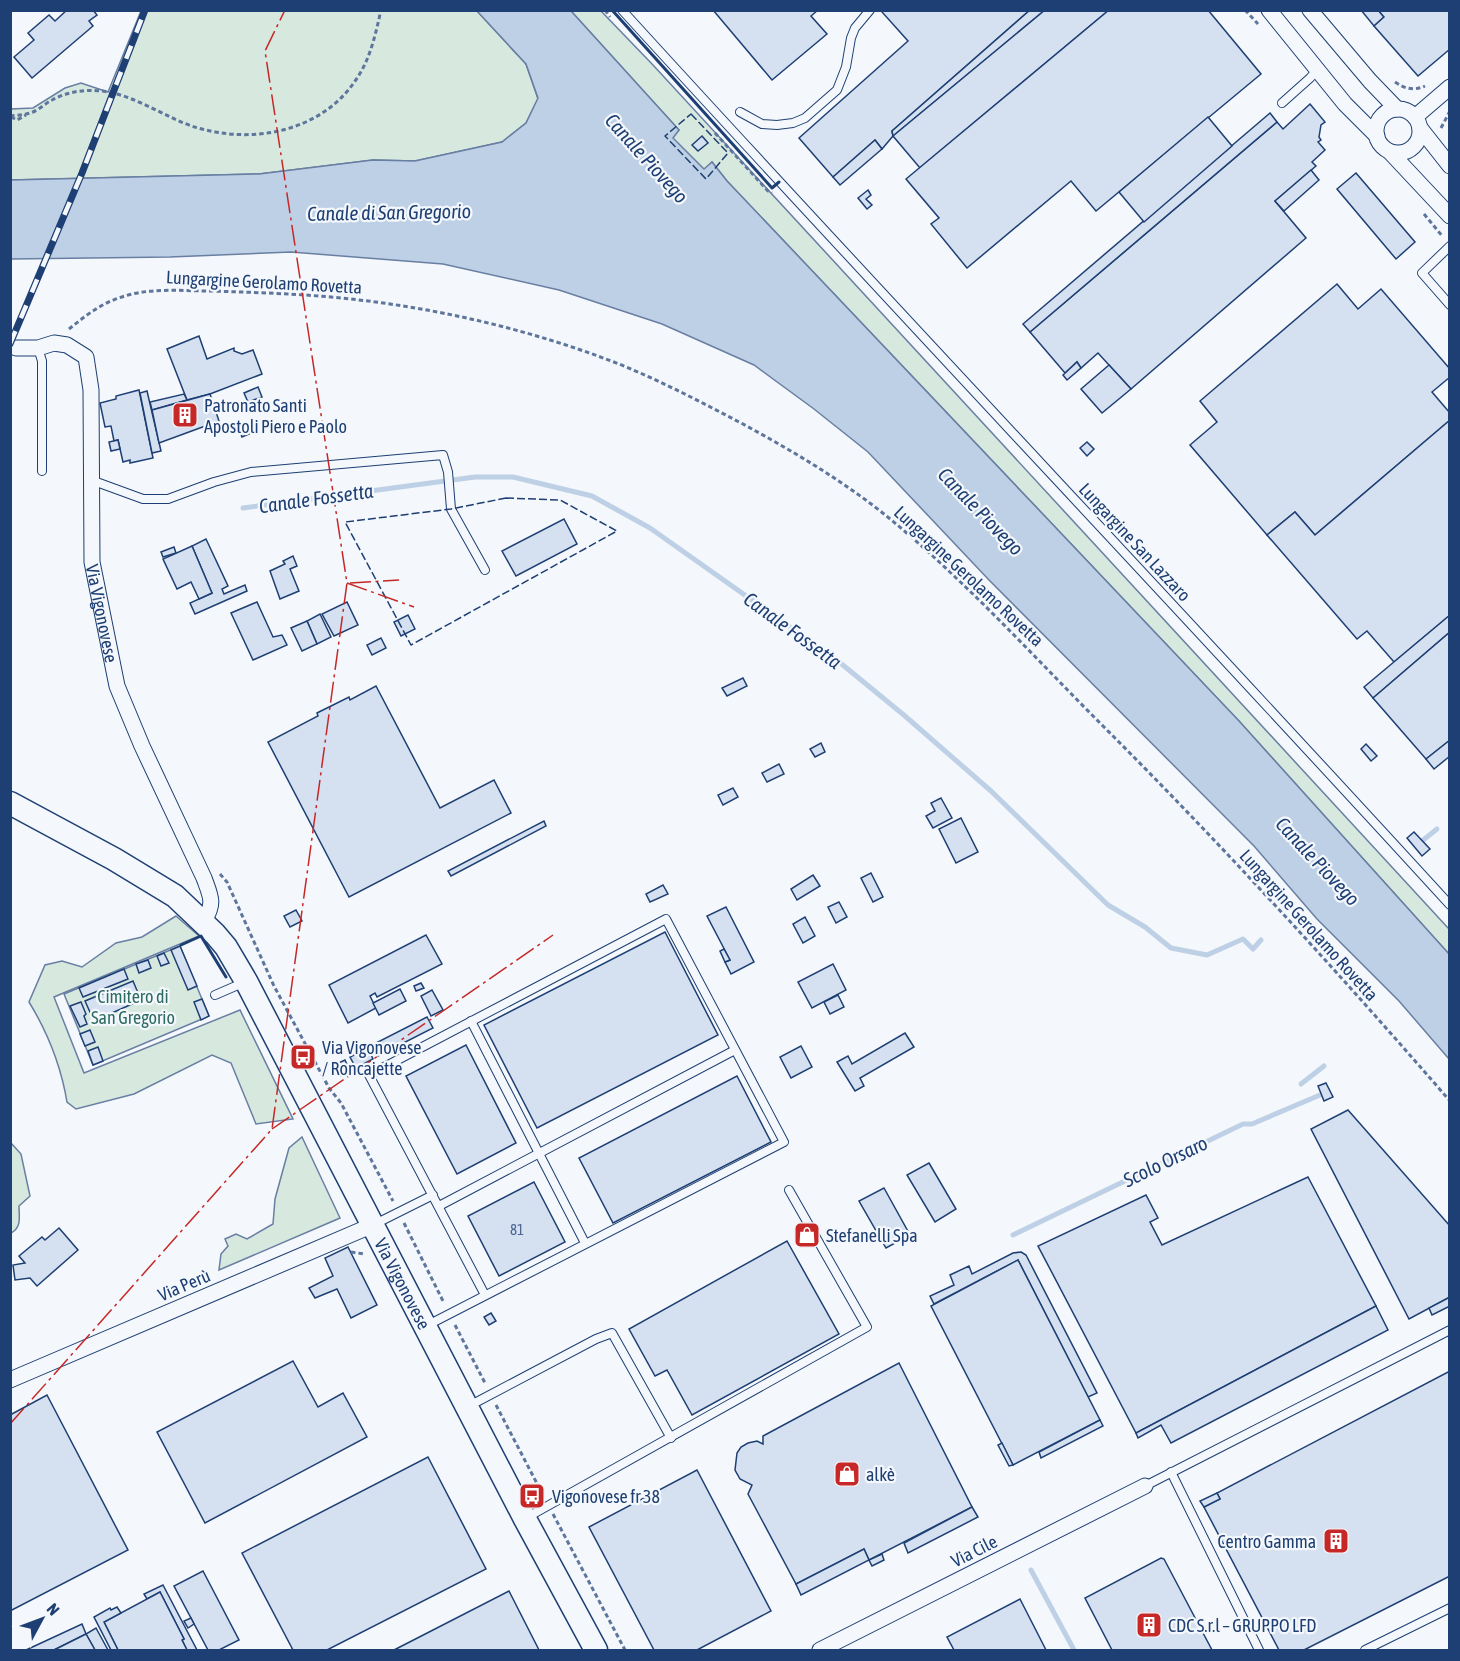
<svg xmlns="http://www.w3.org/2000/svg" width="1460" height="1661" font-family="'Asap Condensed',sans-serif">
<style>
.green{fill:#d7e8df;stroke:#687fa3;stroke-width:1.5}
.water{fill:#bed0e5;stroke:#687fa3;stroke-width:1.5}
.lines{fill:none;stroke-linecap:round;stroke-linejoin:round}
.stream{stroke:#bed0e5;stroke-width:5}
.building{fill:#d5e0f0;stroke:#1d3f73;stroke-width:1.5}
.lane-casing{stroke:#1d3f73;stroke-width:10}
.street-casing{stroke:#1d3f73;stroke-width:17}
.secondary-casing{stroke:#1d3f73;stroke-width:25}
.path{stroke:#5e769c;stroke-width:3;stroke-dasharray:4.5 3;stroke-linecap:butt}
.lane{stroke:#f4f7fb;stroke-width:8}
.street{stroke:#f4f7fb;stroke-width:15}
.secondary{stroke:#f4f7fb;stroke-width:22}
.rail-casing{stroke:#1d3f73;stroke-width:7}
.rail{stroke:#f4f7fb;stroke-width:4.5;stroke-dasharray:14;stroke-linecap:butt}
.fence{stroke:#1d3f73;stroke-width:1.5;stroke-dasharray:8 3;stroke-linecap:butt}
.wall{stroke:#1d3f73;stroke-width:3}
.power{stroke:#c62828;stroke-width:1.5;stroke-dasharray:21 4.5 3 4.5;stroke-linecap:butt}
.labels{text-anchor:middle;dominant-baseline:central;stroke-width:4.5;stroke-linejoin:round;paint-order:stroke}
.number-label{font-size:15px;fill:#4b6792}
.street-label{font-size:18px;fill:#1d3f73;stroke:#f4f7fb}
.poi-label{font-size:18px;fill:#1d3f73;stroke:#f4f7fb;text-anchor:start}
.park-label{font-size:18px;fill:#2c6c60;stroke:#f4f7fb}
.water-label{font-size:20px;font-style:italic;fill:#1d3f73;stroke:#f4f7fb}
</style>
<rect width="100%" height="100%" fill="#f4f7fb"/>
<g class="green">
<polygon points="141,11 477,11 526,64 538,99 526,123 502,142 415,161 373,160 259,174 11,180 11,109 33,108 65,88 81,83 108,92"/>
<polygon points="571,11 601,11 653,65 1449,929 1449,954 1239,721 727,181 712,162 704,170 672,138 679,130"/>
<path d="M176 916 199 936 54 997 84 1073 240 1010 293 1119 256 1124 231 1063 212 1055 134 1094 76 1109 67 1102C61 1066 48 1033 29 1002L45 965 62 961 82 967 116 943 142 937Z"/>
<polygon points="180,946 209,1016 93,1065 64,994"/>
<polygon points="302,1137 340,1218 219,1270 221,1254 228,1246 225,1239 236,1234 247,1239 273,1224 275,1199 289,1148"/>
<path d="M11 1143 21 1154 30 1196 19 1206C19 1217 22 1227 11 1233Z"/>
</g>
<polygon class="water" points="477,11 571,11 679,130 673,138 704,169 712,162 727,181 1239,721 1449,954 1449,1059 1399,1001 1317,919 1254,846 989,580 868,452 814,409 754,365 662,324 559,290 443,264 291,252 170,257 11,259 11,180 259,174 373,160 415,161 502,142 526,123 538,98 526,64"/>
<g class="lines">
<g class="stream">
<polyline points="243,508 475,477 513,477 592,496 650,528 838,661 905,716 991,791 1108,905 1145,927 1171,948 1207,955 1243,939 1253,949 1261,940"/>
<polyline points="1422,841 1437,829"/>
<polyline points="1301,1084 1324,1066"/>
<polyline points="1013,1235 1243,1124 1252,1124 1320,1095"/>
<polyline points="1031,1570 1074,1650"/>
</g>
</g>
<g class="building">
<polygon points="67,10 93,10 97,15 89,21 93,26 32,78 14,57 34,40 28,33 49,15 55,21"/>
<polygon points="713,10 818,10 811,16 827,34 772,80"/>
<polygon points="883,10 1030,10 892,131 893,136 882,149 875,140 833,177 799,138 908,41 882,12"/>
<polygon points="1030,10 1045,10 893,136 892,131"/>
<polygon points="1045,10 1109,10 920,168 893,136"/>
<polygon points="1109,10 1208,10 1261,74 1096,211 1071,181 967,268 931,224 939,218 906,179"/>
<polygon points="1361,10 1378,10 1384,17 1374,26"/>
<polygon points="1378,10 1450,10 1450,49 1418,76 1374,26 1384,17"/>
<polygon points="1310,104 1325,122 1321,125 1319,137 1321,140 1318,142 1325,150 1312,162 1316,166 1275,201 1306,238 1131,389 1098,353 1081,368 1077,362 1065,373 1030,332 1277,122 1283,129"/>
<polygon points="1270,113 1277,122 1030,332 1023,324"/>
<polygon points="1208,117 1232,146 1144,222 1119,192"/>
<polygon points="702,136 708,143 698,151 692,145"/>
<polygon points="875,140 882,149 840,185 833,177"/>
<polygon points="1311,170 1319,180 1284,211 1275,201"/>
<polygon points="1356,173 1415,242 1396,259 1337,189"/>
<polygon points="868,190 871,195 866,199 872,205 867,209 858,198"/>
<polygon points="1337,284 1358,309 1381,289 1450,369 1450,377 1432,392 1450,413 1450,420 1315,535 1295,512 1267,535 1190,445 1217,422 1200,401"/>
<polygon points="199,336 207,359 234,348 234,351 242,354 253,350 262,374 210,394 187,400 167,349"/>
<polygon points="1077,362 1081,368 1067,380 1063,375"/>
<polygon points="1109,365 1131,389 1102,413 1081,389"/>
<polygon points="258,387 262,397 248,402 244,393"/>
<polygon points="139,390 153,458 130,463 130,460 123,462 118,440 114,441 111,426 105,427 100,403 116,399 116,396"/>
<polygon points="147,391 161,451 152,453 140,393"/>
<polygon points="184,394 187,400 152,410 150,402"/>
<polygon points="210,394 219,421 159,443 152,410"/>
<polygon points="1450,420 1450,615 1394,662 1367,631 1357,639 1267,535 1295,512 1315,535"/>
<polygon points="254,421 258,430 242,437 238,427"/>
<polygon points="118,440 120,449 111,451 109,442"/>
<polygon points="1087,442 1094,449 1087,456 1080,448"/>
<polygon points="564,519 577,544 516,576 502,551"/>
<polygon points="206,539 228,586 222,589 224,594 245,585 247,591 195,614 190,603 212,593 192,546"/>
<polygon points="192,546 212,593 199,599 191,582 177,589 163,559"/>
<polygon points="174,547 176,553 163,557 161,552"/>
<polygon points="293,556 297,566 290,569 299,591 280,599 270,571 285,564 283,561"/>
<polygon points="257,602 273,637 282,635 287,645 253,660 231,613"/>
<polygon points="347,602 358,625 334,636 322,614"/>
<polygon points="320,614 331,637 317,644 307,621"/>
<polygon points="408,615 415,629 401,636 394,622"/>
<polygon points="1450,615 1450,632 1373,698 1364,687"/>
<polygon points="307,621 317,644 302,651 291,628"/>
<polygon points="1450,632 1450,740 1426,759 1373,698"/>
<polygon points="381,638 386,648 372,655 367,645"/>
<polygon points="743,678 747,686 727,696 722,688"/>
<polygon points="376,686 440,808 494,780 511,813 349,897 268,742 318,716 317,713 349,697 350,700"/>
<polygon points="1450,740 1450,756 1434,769 1426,759"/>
<polygon points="821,743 825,752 815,757 810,749"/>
<polygon points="1366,744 1377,756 1371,761 1361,749"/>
<polygon points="779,764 784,774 767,782 762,773"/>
<polygon points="733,788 738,797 723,805 718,795"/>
<polygon points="941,798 952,818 933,828 926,816 935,811 931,803"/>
<polygon points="961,818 978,852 956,863 939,829"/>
<polygon points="544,821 546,826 451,876 448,871"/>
<polygon points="1414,832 1430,849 1422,856 1407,838"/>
<polygon points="871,873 883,897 873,902 861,878"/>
<polygon points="813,875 820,886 797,900 791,889"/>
<polygon points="663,885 668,894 650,902 646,894"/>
<polygon points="839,902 847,917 836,923 828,907"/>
<polygon points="726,907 754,962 731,974 725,962 730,960 707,916"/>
<polygon points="296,910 302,921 290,927 284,916"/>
<polygon points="805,917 815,936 803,943 793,924"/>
<polygon points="665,932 718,1035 537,1128 484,1025"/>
<polygon points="426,935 442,964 377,997 375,993 370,996 376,1008 348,1023 329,985"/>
<polygon points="180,946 197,986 188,990 171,950"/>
<polygon points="724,949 730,960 725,962 720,951"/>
<polygon points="164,953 169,963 161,966 157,956"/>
<polygon points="148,960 151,968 139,973 136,964"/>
<polygon points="833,964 846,990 812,1008 798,982"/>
<polygon points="124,969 128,979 83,997 79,988"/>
<polygon points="133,981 141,1000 94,1021 85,1001"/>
<polygon points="421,983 424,988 416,991 414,986"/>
<polygon points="400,989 406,1001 379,1015 373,1003"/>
<polygon points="432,990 443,1010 431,1016 421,996"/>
<polygon points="838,995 844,1007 830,1014 824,1002"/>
<polygon points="202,999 209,1016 201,1020 194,1002"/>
<polygon points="81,1002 86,1014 84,1016 87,1024 80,1027 70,1006"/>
<polygon points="427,1017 433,1028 378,1056 372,1045"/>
<polygon points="90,1030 95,1042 85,1046 80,1034"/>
<polygon points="905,1033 914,1047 860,1078 864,1086 855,1091 837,1062 848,1056 852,1064"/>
<polygon points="466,1045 516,1143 457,1174 406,1076"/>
<polygon points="801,1046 812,1067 791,1078 780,1057"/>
<polygon points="98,1047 103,1061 93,1065 88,1051"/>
<polygon points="368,1048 373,1059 356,1068 350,1057"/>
<polygon points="345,1060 350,1071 340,1076 334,1065"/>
<polygon points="737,1076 771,1142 613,1223 579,1158"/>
<polygon points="1326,1083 1333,1097 1324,1101 1318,1086"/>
<polygon points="1348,1110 1450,1226 1450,1297 1409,1319 1311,1129"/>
<polygon points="929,1163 956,1209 935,1222 907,1175"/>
<polygon points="1308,1177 1376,1306 1136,1433 1038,1246 1146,1195 1158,1218 1150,1222 1162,1245"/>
<polygon points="534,1182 565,1242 499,1276 468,1216"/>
<polygon points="884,1188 910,1235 886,1248 859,1201"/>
<polygon points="59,1228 78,1250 37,1286 30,1278 15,1280 13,1265 25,1263 19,1256 42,1237 45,1240"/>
<polygon points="787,1241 839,1334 692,1415 667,1370 655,1376 629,1329"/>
<polygon points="348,1247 377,1305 351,1318 337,1289 315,1298 309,1288 333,1276 325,1258"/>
<polygon points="1021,1252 1026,1255 1097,1393 1088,1397 1018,1260 934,1304 930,1296 954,1285 950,1275 969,1266 972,1274 1013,1253"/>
<polygon points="1018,1260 1100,1420 1013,1465 931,1306"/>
<polygon points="1450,1297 1450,1306 1432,1315 1429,1308"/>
<polygon points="1376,1306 1388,1330 1171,1443 1161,1425 1138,1438 1136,1433"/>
<polygon points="491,1313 496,1321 489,1325 484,1317"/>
<polygon points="293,1361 318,1407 343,1393 367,1437 205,1523 157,1432"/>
<polygon points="899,1363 972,1507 869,1560 864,1549 796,1584 748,1494 752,1485 740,1479 735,1470 737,1453 741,1447 748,1443 757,1441 763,1444 763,1436"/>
<polygon points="1450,1371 1450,1576 1304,1650 1279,1650 1204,1507 1220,1499 1217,1493"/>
<polygon points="47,1395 128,1550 10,1611 10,1415"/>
<polygon points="1100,1420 1103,1426 1041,1458 1039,1452"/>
<polygon points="1002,1443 1013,1465 1009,1466 998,1445"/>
<polygon points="428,1457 486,1569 327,1650 293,1650 242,1553"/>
<polygon points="697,1470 771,1611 697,1650 654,1650 589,1527"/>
<polygon points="1217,1493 1220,1499 1204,1507 1200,1501"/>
<polygon points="972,1507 978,1517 908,1553 904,1543"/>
<polygon points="864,1549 869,1560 801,1595 796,1584"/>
<polygon points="882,1554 884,1560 872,1566 869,1560"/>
<polygon points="1161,1558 1164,1559 1212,1650 1112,1650 1085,1598"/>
<polygon points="203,1571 239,1640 219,1650 208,1650 174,1586"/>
<polygon points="163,1585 197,1650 187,1650 182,1640 184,1639 160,1592 147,1599 144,1594"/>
<polygon points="509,1591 539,1650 394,1650"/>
<polygon points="160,1592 184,1639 182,1640 187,1650 118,1650 104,1622"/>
<polygon points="1020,1599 1046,1650 954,1650 947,1637"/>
<polygon points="117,1607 121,1613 104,1622 118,1650 111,1650 94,1617 110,1608 111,1610"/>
<polygon points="191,1618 194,1624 188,1628 184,1621"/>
<polygon points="82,1624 86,1634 54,1650 26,1650"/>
<polygon points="96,1628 108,1650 95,1650 86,1634"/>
<polygon points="86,1634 95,1650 54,1650"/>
</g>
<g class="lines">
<g class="lane-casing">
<g id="lane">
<path d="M622 10C896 311 1176 605 1450 905"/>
<polyline points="1282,103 1310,78 1318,69"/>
<polyline points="740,112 762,124 777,125 793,123 805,118 837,90 846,67 851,38 855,28 870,10"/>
<polyline points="1450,246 1422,273 1450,305"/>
<polyline points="38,348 42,361 42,471"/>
<polyline points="91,480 143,499 168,499 214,482 251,472 443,455 448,472 451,509 485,570"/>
<polyline points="215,995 245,982"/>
<polyline points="471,1021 585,1243"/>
<polyline points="439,1206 735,1050"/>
<polyline points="375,1224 433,1195"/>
<polyline points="426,1326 784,1142 666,919 369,1075 485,1295"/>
<polyline points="469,1406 596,1339 612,1333 671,1438"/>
<polyline points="1171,1472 1259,1650"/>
<polyline points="1145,1486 1450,1330"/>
<polyline points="526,1518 867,1327 789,1190"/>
<polyline points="1365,1650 1450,1608"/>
</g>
</g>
<g class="street-casing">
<g id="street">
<polyline points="1269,10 1345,104 1377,136"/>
<polyline points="1310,10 1370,81 1397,109"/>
<circle cx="1398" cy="131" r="22"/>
<polyline points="1415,117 1450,87"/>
<polyline points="1420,128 1450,166"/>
<polyline points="1390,152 1450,216"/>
<path id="s1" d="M16 348H38L54 343 67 345 86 357 91 390 92 562 117 686 142 746 204 878C211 897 215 903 204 921"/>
<polyline points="10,1380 373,1225"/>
<polyline points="820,1650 1145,1486"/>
</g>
</g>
<g class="secondary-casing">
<g id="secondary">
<path id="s2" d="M10 803 114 859 175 896 215 934 226 947 246 981 525 1519 596 1650"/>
</g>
</g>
<g class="path">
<polyline points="605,10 610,17"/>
<polyline points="1245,10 1258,24"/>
<path d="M1395 82C1405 89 1414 91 1425 86"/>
<path d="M10 116C18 115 26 115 33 112 40 109 46 103 52 100 67 92 84 89 101 91 134 94 167 119 198 128 257 145 326 130 359 75 371 56 376 32 381 10"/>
<polyline points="11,117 17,120 26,115"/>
<polyline points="1441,128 1450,111"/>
<polyline points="715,133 768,191 772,193"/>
<polyline points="1424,214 1443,237"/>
<path d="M69 329C84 317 100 304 119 298 148 287 181 291 211 291 242 292 274 293 305 295 411 302 519 325 619 364 661 381 701 402 741 423 791 450 840 479 884 514 963 578 1032 655 1104 727 1224 847 1339 973 1450 1101"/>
<polyline points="220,874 227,882 274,986 329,1088 341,1103 393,1201"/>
<polyline points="404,1223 444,1303"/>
<polyline points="351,1252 364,1254"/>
<polyline points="455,1325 485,1383"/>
<polyline points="496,1405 543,1495"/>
<polyline points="553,1514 625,1650"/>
</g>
<use href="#lane" class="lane"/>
<use href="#street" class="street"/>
<use href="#secondary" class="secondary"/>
<g class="rail-casing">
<polyline id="rail" points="10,344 82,173 145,10"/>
</g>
<use href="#rail" class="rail"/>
<g class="fence">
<polygon points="691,114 728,153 706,179 665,136"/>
<polygon points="506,498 560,500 617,531 411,645 345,522 451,509"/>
</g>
<g class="wall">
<polyline points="612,10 772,188 779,182"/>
<polyline points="181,945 201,936 226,977"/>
</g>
<g class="power">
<polyline points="347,583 414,607"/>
<polyline points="350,583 399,580"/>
<polyline points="272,1129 553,935"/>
<polyline points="10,1424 272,1129 347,583 265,51 285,10"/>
</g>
</g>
<defs>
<g id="building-square" transform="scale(1.35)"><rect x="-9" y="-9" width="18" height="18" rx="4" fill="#c62828" stroke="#f4f7fb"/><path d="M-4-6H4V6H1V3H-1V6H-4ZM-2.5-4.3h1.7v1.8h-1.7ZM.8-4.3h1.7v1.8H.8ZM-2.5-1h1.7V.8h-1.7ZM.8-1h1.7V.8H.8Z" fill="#fff"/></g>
<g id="bus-square" transform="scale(1.35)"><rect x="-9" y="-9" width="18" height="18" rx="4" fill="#c62828" stroke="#f4f7fb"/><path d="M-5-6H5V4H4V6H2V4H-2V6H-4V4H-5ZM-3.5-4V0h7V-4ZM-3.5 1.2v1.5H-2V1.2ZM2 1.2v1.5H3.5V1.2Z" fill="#fff"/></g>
<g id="shop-square" transform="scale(1.35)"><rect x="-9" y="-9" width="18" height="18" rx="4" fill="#c62828" stroke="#f4f7fb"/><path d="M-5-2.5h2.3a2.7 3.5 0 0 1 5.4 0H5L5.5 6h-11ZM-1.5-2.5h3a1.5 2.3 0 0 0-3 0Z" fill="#fff"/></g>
</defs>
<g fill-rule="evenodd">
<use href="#building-square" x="185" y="415"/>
<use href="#bus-square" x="303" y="1057"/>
<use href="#shop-square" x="807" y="1235"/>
<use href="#shop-square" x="847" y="1474"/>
<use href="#bus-square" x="532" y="1496"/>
<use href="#building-square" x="1336" y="1541"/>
<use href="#building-square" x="1149" y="1625"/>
</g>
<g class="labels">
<g class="number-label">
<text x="517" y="1229">81</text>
</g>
<g class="street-label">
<text transform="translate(264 282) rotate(3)">Lungargine Gerolamo Rovetta</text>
<text transform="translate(1135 542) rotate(47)">Lungargine San Lazzaro</text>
<text transform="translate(969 576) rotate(43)">Lungargine Gerolamo Rovetta</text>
<text stroke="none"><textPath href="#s1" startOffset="332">Via Vigonovese</textPath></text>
<text transform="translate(1309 925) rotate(48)">Lungargine Gerolamo Rovetta</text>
<text stroke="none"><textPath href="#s2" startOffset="642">Via Vigonovese</textPath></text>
<text transform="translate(184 1285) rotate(-23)">Via Perù</text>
<text transform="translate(974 1551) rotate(-27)">Via Cile</text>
</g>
<g class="poi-label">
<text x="204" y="405">Patronato Santi<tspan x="204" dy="21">Apostoli Piero e Paolo</tspan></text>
<text x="322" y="1047">Via Vigonovese<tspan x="322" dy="21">/ Roncajette</tspan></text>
<text x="826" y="1235">Stefanelli Spa</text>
<text x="866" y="1474">alkè</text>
<text x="552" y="1496">Vigonovese fr 38</text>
<text x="1316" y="1541" text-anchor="end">Centro Gamma</text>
<text x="1168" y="1625">CDC S.r.l – GRUPPO LFD</text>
</g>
<g class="park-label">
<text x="133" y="996">Cimitero di<tspan x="133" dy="21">San Gregorio</tspan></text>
</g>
<g class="water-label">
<text transform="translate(647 158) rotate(48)">Canale Piovego</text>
<text transform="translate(389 212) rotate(-1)">Canale di San Gregorio</text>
<text transform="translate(316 498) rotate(-8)">Canale Fossetta</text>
<text transform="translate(981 511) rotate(46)">Canale Piovego</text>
<text transform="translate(793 630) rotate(36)">Canale Fossetta</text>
<text transform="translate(1318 861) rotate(47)">Canale Piovego</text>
<text transform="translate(1165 1161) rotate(-26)">Scolo Orsaro</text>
</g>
</g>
<rect width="1460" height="1661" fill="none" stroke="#1d3f73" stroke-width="24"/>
<g transform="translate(42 1619) rotate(49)" stroke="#f4f7fb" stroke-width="4.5" paint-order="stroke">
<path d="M0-4.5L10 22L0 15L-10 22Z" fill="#1d3f73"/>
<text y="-9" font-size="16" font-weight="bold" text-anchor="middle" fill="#1d3f73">N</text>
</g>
</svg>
